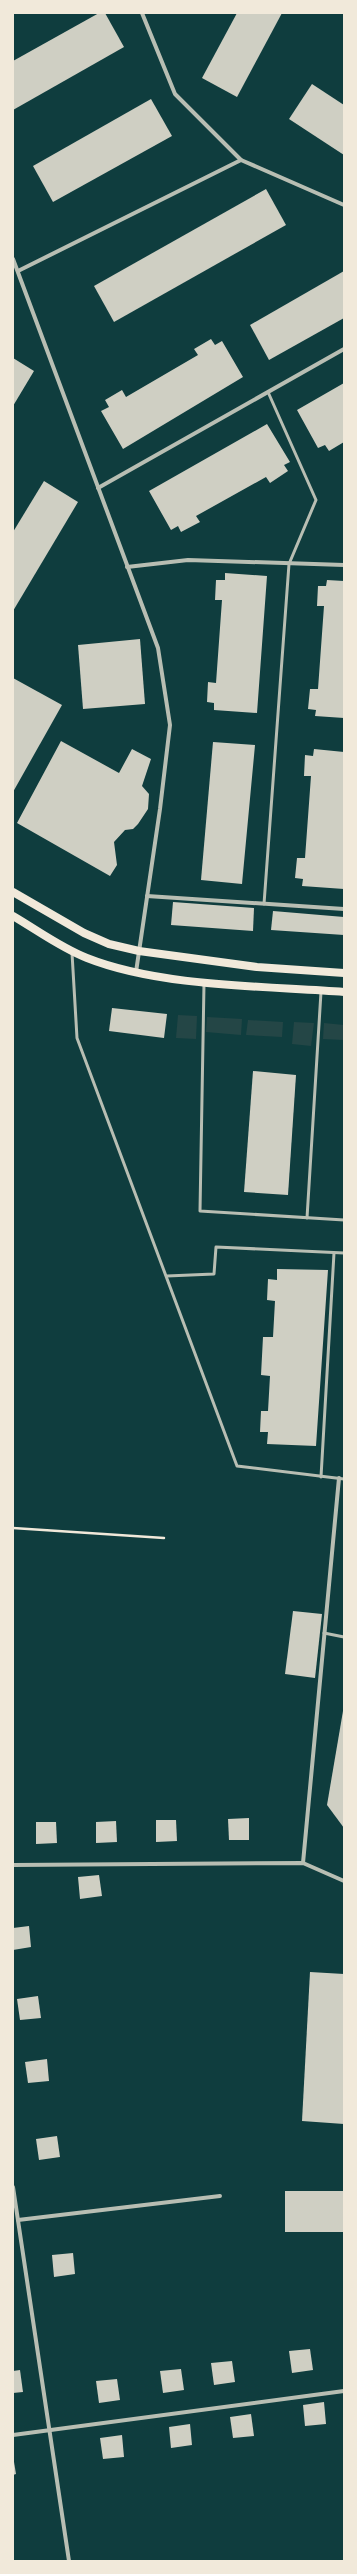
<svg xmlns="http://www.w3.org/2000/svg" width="357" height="2574" font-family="Rubik,sans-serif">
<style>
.green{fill:#244646}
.building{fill:#cfcfc3}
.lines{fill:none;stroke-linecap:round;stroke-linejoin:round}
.path{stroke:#f1e9da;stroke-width:2.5}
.service{stroke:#b8beb3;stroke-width:3}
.minor{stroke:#b8beb3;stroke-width:4}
.secondary{stroke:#f1e9da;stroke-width:8}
</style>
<rect width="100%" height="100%" fill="#0f3d3e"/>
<g class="green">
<polygon points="178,1015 197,1016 196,1039 176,1038"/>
<polygon points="207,1017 242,1019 241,1035 206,1032"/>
<polygon points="248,1020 283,1022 282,1037 246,1035"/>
<polygon points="294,1022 314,1023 311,1046 292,1044"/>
<polygon points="324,1023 344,1025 344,1040 323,1039"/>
</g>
<g class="building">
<polygon points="99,13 105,13 124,47 13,110 13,61"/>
<polygon points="237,13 282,13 237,97 202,78"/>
<polygon points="312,84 344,105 344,155 289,119"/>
<polygon points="151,99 172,136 53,202 33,166"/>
<polygon points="266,189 286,225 114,322 94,286"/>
<polygon points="344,271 344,318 269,360 250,325"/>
<polygon points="211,339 215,345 222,341 243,377 123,449 101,411 109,407 105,400 122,390 126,397 198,355 194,349"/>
<polygon points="13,358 34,371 13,406"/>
<polygon points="344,383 344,442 329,451 325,445 318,448 297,410"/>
<polygon points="267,424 290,462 284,465 288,471 270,483 266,477 196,516 200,522 181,532 178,526 171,530 149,491"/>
<polygon points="44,481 78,502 13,611 13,532"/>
<polygon points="225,573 267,576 257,713 214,710 214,703 207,702 208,682 216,683 222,600 215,600 216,580 225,580"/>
<polygon points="327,580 344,581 344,718 315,716 316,710 308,709 310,689 318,689 324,606 317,606 318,586 326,586"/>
<polygon points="140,639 145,704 83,709 78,645"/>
<polygon points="13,678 62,705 13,792"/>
<polygon points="61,741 119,773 132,749 151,759 142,786 149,794 148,809 138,824 133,829 125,830 114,842 117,865 110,876 17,823"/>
<polygon points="213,742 255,745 242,884 201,880"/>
<polygon points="314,749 344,752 344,889 302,886 303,879 295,878 297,858 305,858 311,776 304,776 305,755 313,756"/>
<polygon points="173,902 254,908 253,931 171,925"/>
<polygon points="273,911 344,917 344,935 271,930"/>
<polygon points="112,1008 167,1014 164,1038 109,1031"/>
<polygon points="253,1071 296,1075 288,1195 244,1192"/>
<polygon points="277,1269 328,1270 316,1446 267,1444 268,1432 260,1432 261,1411 268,1411 270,1376 261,1375 263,1337 273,1337 275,1301 267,1300 268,1279 277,1280"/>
<polygon points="293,1611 322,1614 315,1678 285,1674"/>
<polygon points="343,1711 344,1711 344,1828 327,1805"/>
<polygon points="249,1818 249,1840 229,1840 228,1819"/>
<polygon points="156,1820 176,1820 177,1841 156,1842"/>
<polygon points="116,1821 117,1842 96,1843 96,1822"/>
<polygon points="36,1822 56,1822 57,1843 36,1844"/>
<polygon points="99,1875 102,1896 80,1899 78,1877"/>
<polygon points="29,1926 31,1947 13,1950 13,1928"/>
<polygon points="310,1972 344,1974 344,2124 302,2121"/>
<polygon points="38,1996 41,2018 20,2020 17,1999"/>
<polygon points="47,2059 49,2081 28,2083 25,2062"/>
<polygon points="57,2136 60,2157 39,2160 36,2139"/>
<rect x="285" y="2191" width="59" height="41"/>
<polygon points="73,2253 75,2274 54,2277 52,2255"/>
<polygon points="310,2349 313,2370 292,2373 289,2351"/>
<polygon points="232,2361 235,2382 214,2385 211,2363"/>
<polygon points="181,2369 184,2390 163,2393 160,2371"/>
<polygon points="20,2370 23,2392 13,2393 13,2371"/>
<polygon points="117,2379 120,2400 99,2403 96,2381"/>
<polygon points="324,2402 326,2424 305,2426 303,2405"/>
<polygon points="251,2414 254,2436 233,2438 230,2417"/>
<polygon points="190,2424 192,2445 171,2448 169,2427"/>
<polygon points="122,2435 124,2457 103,2459 100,2438"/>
<polygon points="13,2456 16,2474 13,2475"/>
</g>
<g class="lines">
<polyline class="path" points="13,1528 164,1538"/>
<g class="service">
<polyline points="264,904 289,564 316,500 268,392"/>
<polyline points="72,953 77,1038 237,1466 344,1479"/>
<polyline points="204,984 200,1211 344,1220"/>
<polyline points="307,1218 321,992"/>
<polyline points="167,1276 214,1274 216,1247 344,1253"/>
<polyline points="321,1477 334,1253"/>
<polyline points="324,1633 344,1637"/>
</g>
<g class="minor">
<polyline points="142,13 175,94 241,160"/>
<polyline points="13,259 158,648 170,725 160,809 136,972"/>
<polyline points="18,271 241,160 344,205"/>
<polyline points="98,488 344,349"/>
<polyline points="127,567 188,560 344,565"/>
<polyline points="147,896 344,909"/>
<polyline points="303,1863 339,1478"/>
<polyline points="13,1865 303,1863 344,1881"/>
<polyline points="13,2187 69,2561"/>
<polyline points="18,2220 220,2196"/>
<polyline points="13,2435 344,2391"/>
</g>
<g class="secondary">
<polyline points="13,892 84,933 109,944 139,951 257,967 344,973"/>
<path d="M13 916C37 930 61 948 87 958 160 987 265 986 344 992"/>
</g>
</g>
<rect width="357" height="2574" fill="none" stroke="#f1e9da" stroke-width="28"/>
</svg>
